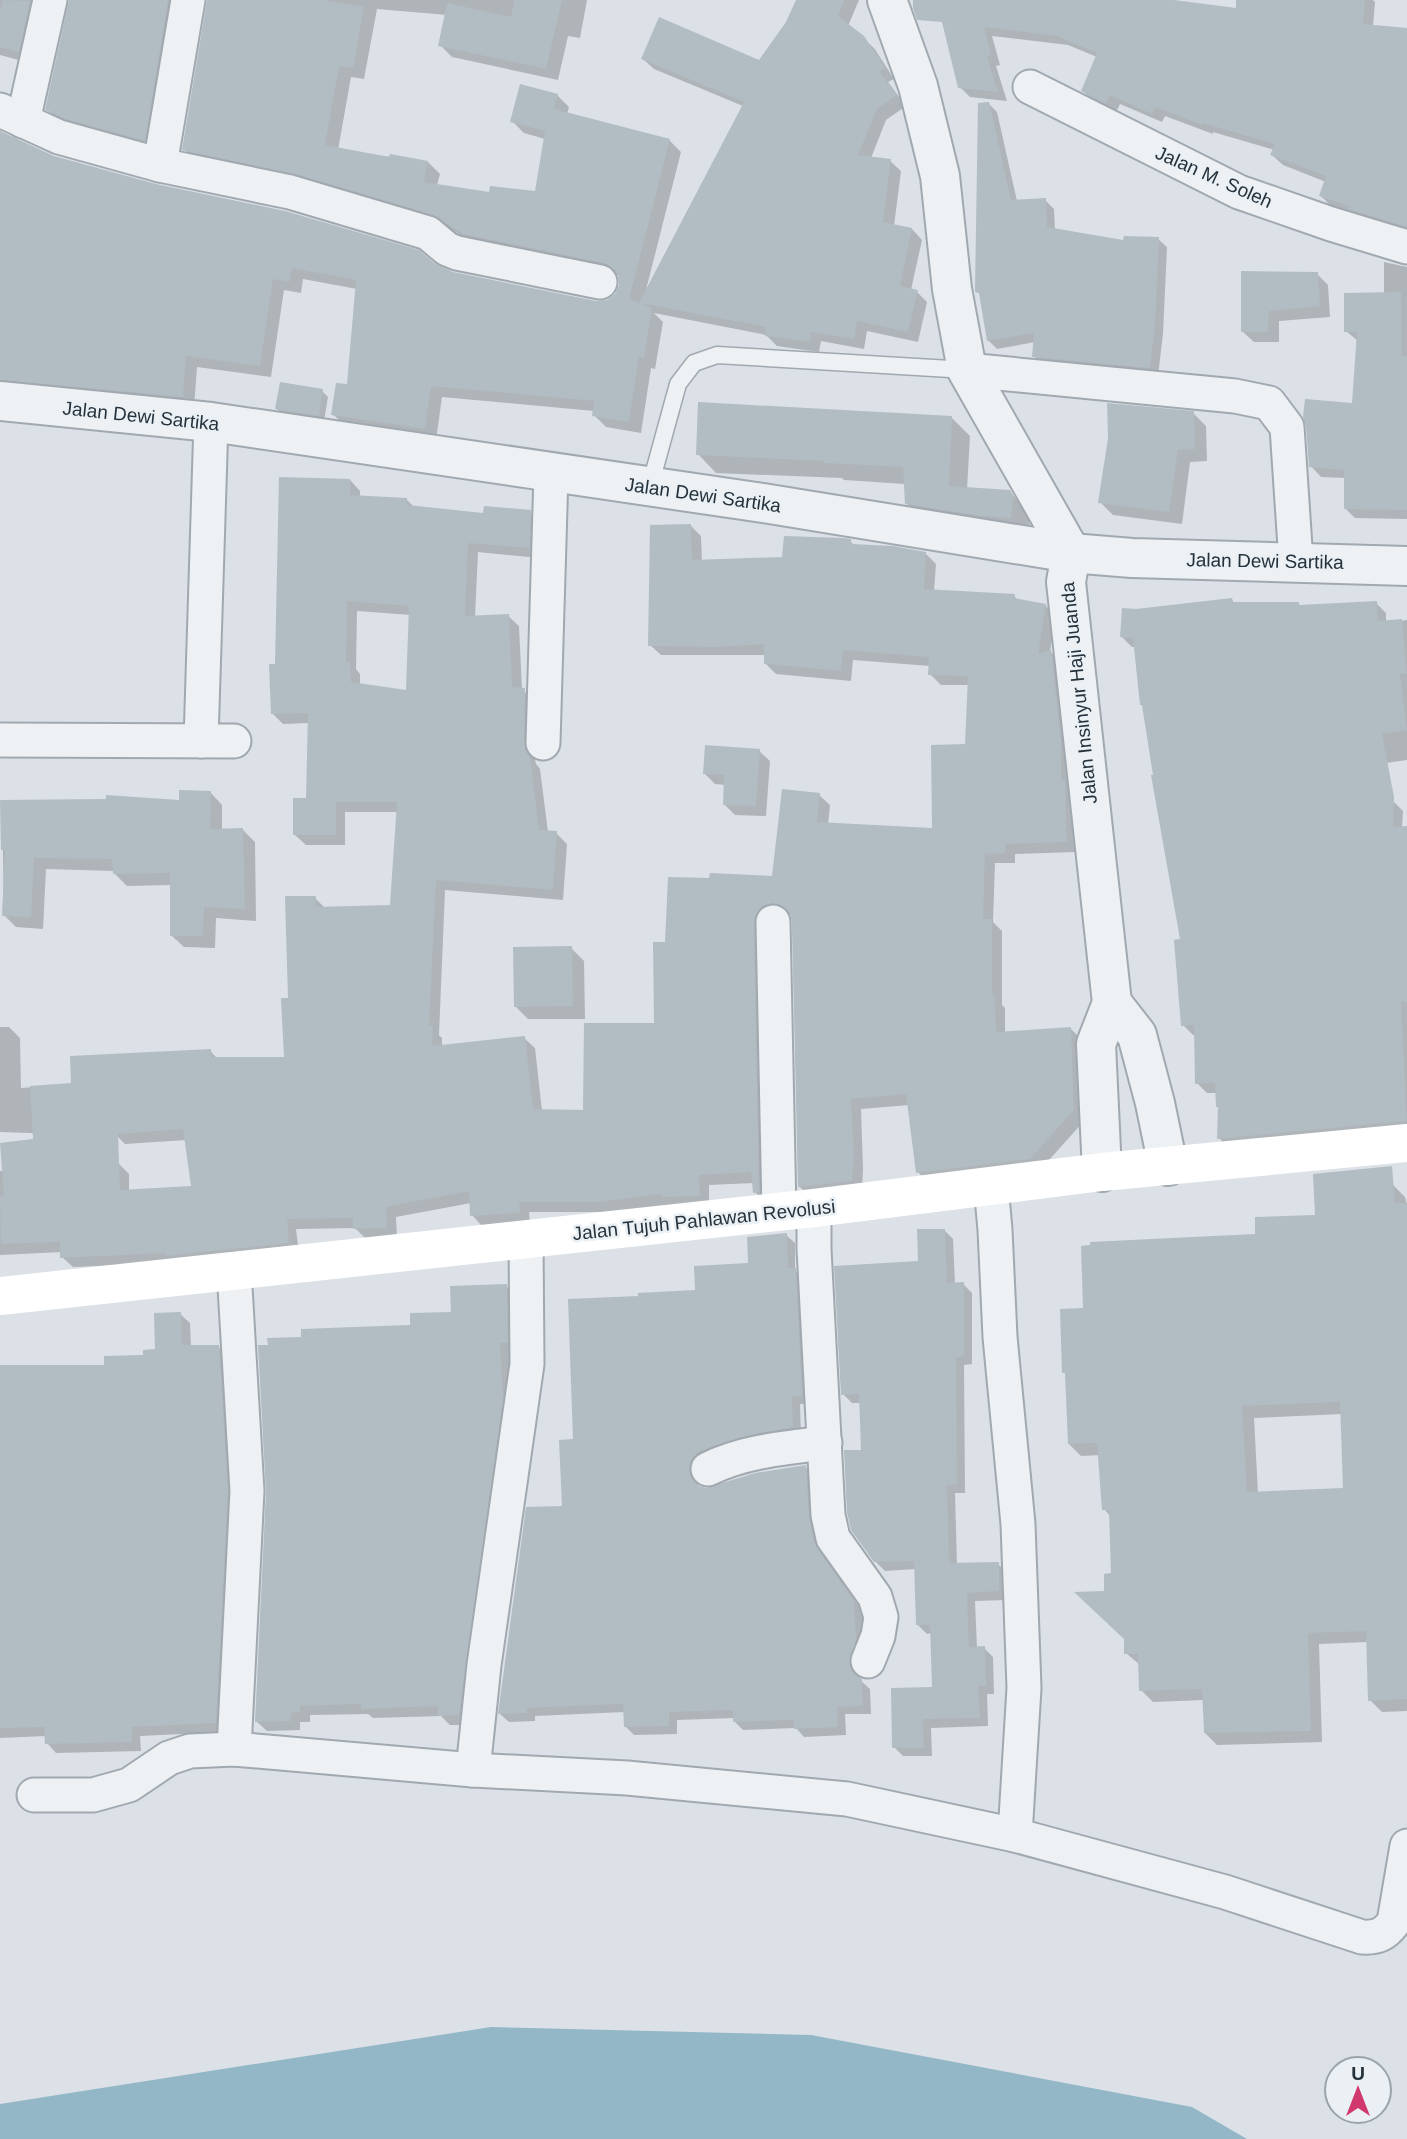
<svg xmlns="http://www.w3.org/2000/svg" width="1407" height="2139" font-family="Helvetica,sans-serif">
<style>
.water{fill:#94b7c8}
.shadow{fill:#0003;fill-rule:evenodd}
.building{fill:#b2bcc3;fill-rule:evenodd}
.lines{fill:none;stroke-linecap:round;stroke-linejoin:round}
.service-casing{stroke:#a1a9b0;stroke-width:19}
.minor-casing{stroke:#a1a9b0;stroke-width:37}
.tertiary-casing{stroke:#a1a9b0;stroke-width:42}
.service{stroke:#eef1f4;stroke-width:16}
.minor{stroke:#eef1f4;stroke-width:33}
.tertiary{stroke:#eef1f4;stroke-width:38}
.secondary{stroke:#fff;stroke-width:38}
.labels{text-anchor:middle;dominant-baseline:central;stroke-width:5;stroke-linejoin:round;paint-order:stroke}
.street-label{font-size:19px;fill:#25323c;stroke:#eaf0f4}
</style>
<rect width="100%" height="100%" fill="#dbe1e6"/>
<polygon class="water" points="491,2027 811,2035 1192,2107 1247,2139 0,2139 0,2104"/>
<g class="shadow">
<polygon points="0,0 47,0 30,63 0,55"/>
<polygon points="70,0 185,0 156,152 59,121 47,109"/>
<polygon points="208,0 587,0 580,38 568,36 558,80 452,57 440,45 447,15 377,9 364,79 351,77 338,150 428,162 440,174 437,185 491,194 536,193 545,139 524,133 512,121 557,95 569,107 567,114 669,140 681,152 646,290 743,106 654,69 643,59 760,62 788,23 798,0 859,0 848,26 874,48 894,79 888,82 906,106 886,120 871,158 890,161 901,171 894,226 912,229 922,240 911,290 917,292 927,302 918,342 867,331 864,349 821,341 819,352 777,346 766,335 654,313 663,322 655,369 651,368 641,433 606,427 594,415 594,411 442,397 436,440 345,426 333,414 348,386 357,289 303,279 301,293 284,290 271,377 197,367 194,408 0,395 0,132 53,157 434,265 452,273 596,303 607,302 616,295 620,287 620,276 617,275 476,246 447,226 309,185 196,161 184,149"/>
<polygon points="938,0 1159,0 1238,10 1238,0 1373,0 1375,2 1373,27 1407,30 1407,233 1331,206 1321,196 1326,182 1283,165 1272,155 1275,150 1213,132 1213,134 1165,116 1162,122 1120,104 1116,112 1093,101 1083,91 1097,57 1068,45 992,36 1000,65 996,66 1007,101 970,97 960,87"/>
<polygon points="989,104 997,112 1017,201 1045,200 1054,209 1055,230 1125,242 1158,239 1167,247 1163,334 1158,376 1043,365 1034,356 1035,342 997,349 988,340 981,296 977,291"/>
<polygon points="1384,262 1407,267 1407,519 1355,518 1345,508 1346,478 1321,477 1311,466 1354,405 1358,341 1346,331 1384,294"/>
<polygon points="1317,274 1328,285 1330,317 1279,321 1279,342 1254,342 1242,331"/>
<polygon points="322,391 328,397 324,421 283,415 277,409"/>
<polygon points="1193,413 1206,426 1207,461 1190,462 1182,524 1113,515 1100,502"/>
<polygon points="952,418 970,436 967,489 1009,491 1030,514 1029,535 925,521 906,503 905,484 844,480 842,478 716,473 698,454"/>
<path d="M350 480 360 491V497L407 500 414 507 485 515 530 512 541 523 539 558 478 552 475 617 508 616 519 626 522 690 535 700 534 754 536 764 540 769 548 832 556 833 567 844 563 900 445 890 439 1035 442 1038V1047L524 1038 535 1048 542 1111 585 1112 656 1025 667 944 773 878 819 795 830 805 828 825 934 830 967 746 969 685H941L930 674V666L853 660 851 681 776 674 765 663 766 655H661L650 645 691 526 701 536 702 562 784 559 850 541 855 546 925 553 936 564 934 591 1014 596 1019 601 1046 606 1056 617 1050 651 1061 663 1076 852 1015 854V863H995L993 922 1002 931V1005L1005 1008V1033L1071 1029 1081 1039 1084 1121 1041 1169 928 1183 918 1172 909 1105 861 1109 863 1169 862 1191 810 1197 799 1186 792 915 783 913 765 1202 755 1192 754 1183 709 1185V1206L610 1212H529L530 1223 482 1226 472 1215 471 1203 396 1217 397 1238 366 1239 355 1228 296 1229 299 1253 174 1263 73 1267 62 1257V1252L0 1255V1171L118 1163 129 1174V1191L193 1188 186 1140 125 1144 117 1136 0 1132V1027H9L20 1038 21 1088 73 1084 210 1051 218 1059H286L290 1000 315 898 325 908 391 906 398 812H345V845H306L295 835 308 800 310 723 283 724 273 714 276 665ZM357 611 411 615 408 692 360 685V674L356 669Z"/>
<polygon points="1232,600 1235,604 1299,604 1301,606 1376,603 1386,613 1386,623 1407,620 1407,760 1243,784 1393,801 1403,811 1402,828 1407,828 1407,1132 1229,1148 1219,1138 1220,1108 1217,1093 1207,1093 1197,1083 1196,1035 1193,1035 1183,1025 1182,940 1135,647 1132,647 1122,637"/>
<polygon points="759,751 770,761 766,816 735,815 724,804 725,785 715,784 704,773"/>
<polygon points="210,792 222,805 222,830 243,830 255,842 256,921 216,918 215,948 184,947 171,935 172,885 127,886 114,873 114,871 46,869 43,929 16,927 4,915 2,801 181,802"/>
<polygon points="571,948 584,961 585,1019 528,1019 515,1006"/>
<path d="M1393 1185 1405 1197 1407 1205V1711L1382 1712 1370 1700 1368 1642 1319 1644 1322 1742 1217 1745 1205 1733 1204 1700 1153 1702 1141 1690 1140 1665 1126 1653 1125 1639 1106 1593 1113 1575 1111 1517 1104 1509 1100 1455 1081 1456 1069 1444 1067 1376 1064 1372 1085 1310 1257 1236 1317 1217ZM1342 1414 1344 1490 1258 1493 1254 1418Z"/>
<polygon points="944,1230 953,1239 955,1284 963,1284 972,1293 972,1364 964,1365 965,1493 955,1493 957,1565 998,1564 1007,1573 1008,1600 975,1601 977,1648 984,1648 993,1657 994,1694 987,1694 988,1726 931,1728 932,1756 903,1756 894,1747 934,1688 932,1633 927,1634 918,1625 916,1569 885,1571 875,1561 863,1452 861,1403 852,1403 843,1394 920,1263"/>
<polygon points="786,1235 795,1243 795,1270 804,1278 810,1404 800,1404 801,1436 697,1477 698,1486 706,1490 805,1467 814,1475 817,1526 822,1553 862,1611 863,1650 857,1673 860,1680 870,1689 871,1714 845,1714 846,1735 804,1737 796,1728 743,1730 735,1722 735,1718 677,1720 677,1734 634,1735 625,1726 625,1712 535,1716 535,1721 509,1722 500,1714 563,1508 575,1441 640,1298 696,1291 750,1265"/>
<polygon points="506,1286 517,1296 517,1352 510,1352 512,1410 469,1725 450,1725 441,1716 373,1718 368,1714 310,1715 310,1722 300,1722 300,1730 267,1731 256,1721 303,1339 412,1327 452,1313"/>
<polygon points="180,1314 190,1323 191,1347 218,1347 228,1356 237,1502 225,1732 140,1736 141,1751 56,1753 47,1743 46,1736 0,1738 0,1365 106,1367 145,1356 157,1351"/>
</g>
<g class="building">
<polygon points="3,0 30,1 19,52 0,47 0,12"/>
<polygon points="69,0 168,0 145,141 66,119 45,110"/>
<polygon points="207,0 323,0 364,7 353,68 339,66 325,145 389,157 390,154 428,161 424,182 489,192 490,186 535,191 545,131 510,122 520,84 558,94 554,109 670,139 629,299 652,308 644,358 639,357 629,422 592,416 594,401 431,386 425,429 331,415 336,383 347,384 356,280 292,268 289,282 273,279 260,366 186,356 183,397 0,380 0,131 54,156 156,184 285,211 419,250 435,264 453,272 596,301 607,300 615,294 619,285 618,275 612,267 604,263 463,234 433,215 295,174 182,150"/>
<polygon points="514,0 562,0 546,69 438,46 447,3 511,17"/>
<polygon points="796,0 844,0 838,16 864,36 885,68 879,71 897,95 877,109 858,155 891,159 883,222 912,228 900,286 918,290 908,332 857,321 854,339 811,332 810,342 765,336 766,327 639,303 744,102 641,59 659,17 759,60 786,22"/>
<polygon points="913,0 1174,0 1236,8 1236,0 1365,0 1363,24 1407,28 1407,227 1348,209 1348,206 1319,196 1326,176 1270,155 1275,144 1203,123 1202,125 1155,107 1152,114 1110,95 1106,104 1081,91 1097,53 1057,36 984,27 991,55 987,56 998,92 958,88 942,22 917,20 913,8"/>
<polygon points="989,102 1011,200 1046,198 1047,227 1123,240 1124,236 1159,237 1155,325 1150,368 1032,357 1034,333 987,341 979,293 975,292 978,103"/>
<polygon points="1241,271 1318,272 1320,306 1269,311 1268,332 1241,332"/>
<polygon points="1401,292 1402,356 1407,356 1407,510 1344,509 1344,470 1309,467 1306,426 1303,417 1305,399 1352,403 1357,332 1344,332 1344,293"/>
<polygon points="280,382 323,389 319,416 275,409"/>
<polygon points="698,402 952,416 949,486 1010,490 1013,495 1011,518 982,516 905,504 903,467 824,463 824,461 696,455"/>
<polygon points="1107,403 1194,411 1195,449 1178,450 1169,512 1098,503 1108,438"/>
<path d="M279 477 350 479V495L407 498V505L483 513 484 506 531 510 530 548 468 543 465 616 509 614 512 687 525 688 524 742 526 751 530 756 539 830 557 831 553 890 436 880 429 1026H433L432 1046 525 1036 533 1109 583 1110 584 1023H654L653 942H665L668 877 709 878 710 873 772 876 782 789 820 793 817 822 932 828 931 745 965 744 968 676 928 675 929 657 843 650 841 671 764 664V644L717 647 648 646 650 525 691 524 692 560 782 557 784 536 843 538 851 539V544L893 546 926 552 924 589 1015 594 1014 598 1046 604 1038 654 1051 650 1061 740V780H1065L1067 842 1005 844V853L985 854 983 919H992V995H995L996 1032 1071 1027 1074 1110 1030 1159 916 1173 906 1094 851 1099 854 1158 852 1181 798 1187 792 922 790 913 783 906 772 903 762 906 757 912 754 922 759 1192 753 1193 751 1172 699 1175 700 1196 661 1197V1194L598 1202H519L520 1213 470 1216 469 1191 386 1207 387 1228 353 1229V1218L287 1219 289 1243 165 1256V1253L60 1258V1242L1 1244 0 1196 4 1195 0 1143 33 1139 30 1086 71 1083 70 1056 211 1049 212 1057H284L281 998H288L285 896H316V907L390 905 397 802H336V835H293V798H306L308 713 271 714 269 664H275ZM347 601 409 606 406 690 351 682 350 661 346 662ZM183 1129 191 1186 120 1190 118 1134Z"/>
<polygon points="1232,598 1233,602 1299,602 1299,605 1377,601 1378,621 1402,619 1407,674 1400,674 1407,730 1382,734 1394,797 1393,827 1407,826 1407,1002 1401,1002 1407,1121 1217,1139 1218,1107 1216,1107 1215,1083 1195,1084 1194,1025 1181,1026 1174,940 1180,939 1151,775 1153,775 1142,705 1140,705 1133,638 1120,637 1122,608 1136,609"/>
<polygon points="705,745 760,749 756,806 723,805 724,775 703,774"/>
<polygon points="179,790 211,791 210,829 243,828 245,909 204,907 203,936 170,936 170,873 113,874 112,859 34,858 31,917 2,916 5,850 1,850 0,800 106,799 106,795 179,800"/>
<polygon points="572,946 573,1006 514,1007 513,947"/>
<path d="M1392 1166 1395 1203H1407V1699L1368 1701 1366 1631 1308 1633 1311 1731 1204 1733 1202 1689 1139 1691 1138 1654H1124V1639L1074 1592 1104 1591V1574L1111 1573 1109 1510H1102L1097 1443 1068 1444 1065 1373H1062L1060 1309 1083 1308 1081 1246 1090 1245V1242L1255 1234V1217L1315 1215 1313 1174ZM1340 1402 1343 1488 1247 1492 1242 1406Z"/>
<polygon points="917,1229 945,1229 947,1283 964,1282 964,1354 963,1357 956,1357 957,1484 947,1485 949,1563 999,1562 999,1591 967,1593 969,1647 985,1646 986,1686 978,1686 980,1718 923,1719 924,1748 892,1748 891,1688 932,1687 930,1625 916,1625 914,1561 874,1562 851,1530 847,1512 844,1450 861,1450 859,1394 841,1395 834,1266 918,1261"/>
<polygon points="787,1233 788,1268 796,1268 802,1396 792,1396 793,1427 746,1436 700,1451 692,1458 689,1467 690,1476 697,1485 706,1488 755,1473 806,1465 809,1516 814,1543 854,1601 856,1640 849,1663 853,1673 862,1679 863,1706 837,1707 838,1727 794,1729 793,1720 733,1722 733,1710 669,1712 669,1726 624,1727 623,1704 527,1708 527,1713 498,1714 526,1507 562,1506 559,1440 573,1439 568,1299 638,1296 638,1293 695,1290 694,1266 748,1263 747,1237"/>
<polygon points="507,1284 508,1343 500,1343 503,1399 459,1715 438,1716 438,1706 361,1709 361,1704 300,1706 300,1712 291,1713 291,1721 255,1722 266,1492 258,1345 268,1345 267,1338 301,1337 301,1329 410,1325 410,1313 451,1312 450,1286"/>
<polygon points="181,1312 182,1345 219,1345 228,1491 216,1723 132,1727 132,1742 45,1744 44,1727 0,1728 0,1365 104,1365 104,1356 143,1355 143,1350 155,1349 154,1313"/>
</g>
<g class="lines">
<g class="service-casing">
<polyline id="service" points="650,486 678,384 694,363 717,355 967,370"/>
</g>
<g class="minor-casing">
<g id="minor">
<polyline points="1030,87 1239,192 1331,224 1407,247"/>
<polyline points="0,110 59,137 160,165 290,192 428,233 447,249 457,253 600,282"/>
<polyline points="23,121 50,0"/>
<polyline points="160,165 188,0"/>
<polyline points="967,370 1235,396 1269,403 1287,427 1296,562"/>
<polyline points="0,740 234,741"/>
<polyline points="201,741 211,422"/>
<polyline points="543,743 551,474"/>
<polyline points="773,922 779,1211"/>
<polyline points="991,1185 995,1230 1000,1337 1018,1524 1024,1688 1015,1835"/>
<polyline points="814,1208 814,1249 828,1515 833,1538 875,1597 881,1617 878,1636 868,1661"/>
<polyline points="234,1270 247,1491 234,1749"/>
<path d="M708 1469C745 1451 785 1448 825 1443"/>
<polyline points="473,1770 484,1665 527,1364 526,1239"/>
<path d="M34 1795H93L129 1785 169 1758 190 1751 234 1749 473 1770 627 1778 847 1799 1015 1835 1225 1892 1362 1937C1378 1938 1385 1934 1394 1922L1407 1846"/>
</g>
</g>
<g class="tertiary-casing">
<g id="tertiary">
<polyline points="887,0 918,86 940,176 952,289 967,370 1071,553 1066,582 1112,1003 1096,1044 1102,1172"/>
<polyline points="0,401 211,422 763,503 1071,553 1132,558 1407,566"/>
<polyline points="1112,1003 1137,1035 1155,1103 1168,1166"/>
</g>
</g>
<use href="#service" class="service"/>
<use href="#minor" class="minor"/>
<use href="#tertiary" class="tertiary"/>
<polyline class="secondary" points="0,1296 814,1208 1102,1172 1407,1143"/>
</g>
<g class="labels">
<g class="street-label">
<text transform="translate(1214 177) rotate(24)">Jalan M. Soleh</text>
<text transform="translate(141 416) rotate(6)">Jalan Dewi Sartika</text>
<text transform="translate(703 495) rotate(8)">Jalan Dewi Sartika</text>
<text transform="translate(1265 561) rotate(1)">Jalan Dewi Sartika</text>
<text transform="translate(1079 693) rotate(-96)">Jalan Insinyur Haji Juanda</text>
<text transform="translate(704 1220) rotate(-6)">Jalan Tujuh Pahlawan Revolusi</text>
</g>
</g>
<g transform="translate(1358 2090)"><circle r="33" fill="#eaf0f4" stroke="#9ba4aa" stroke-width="2"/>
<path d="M0-5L12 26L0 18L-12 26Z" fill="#d1396e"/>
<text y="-10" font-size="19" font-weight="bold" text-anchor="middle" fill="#25323c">U</text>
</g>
</svg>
